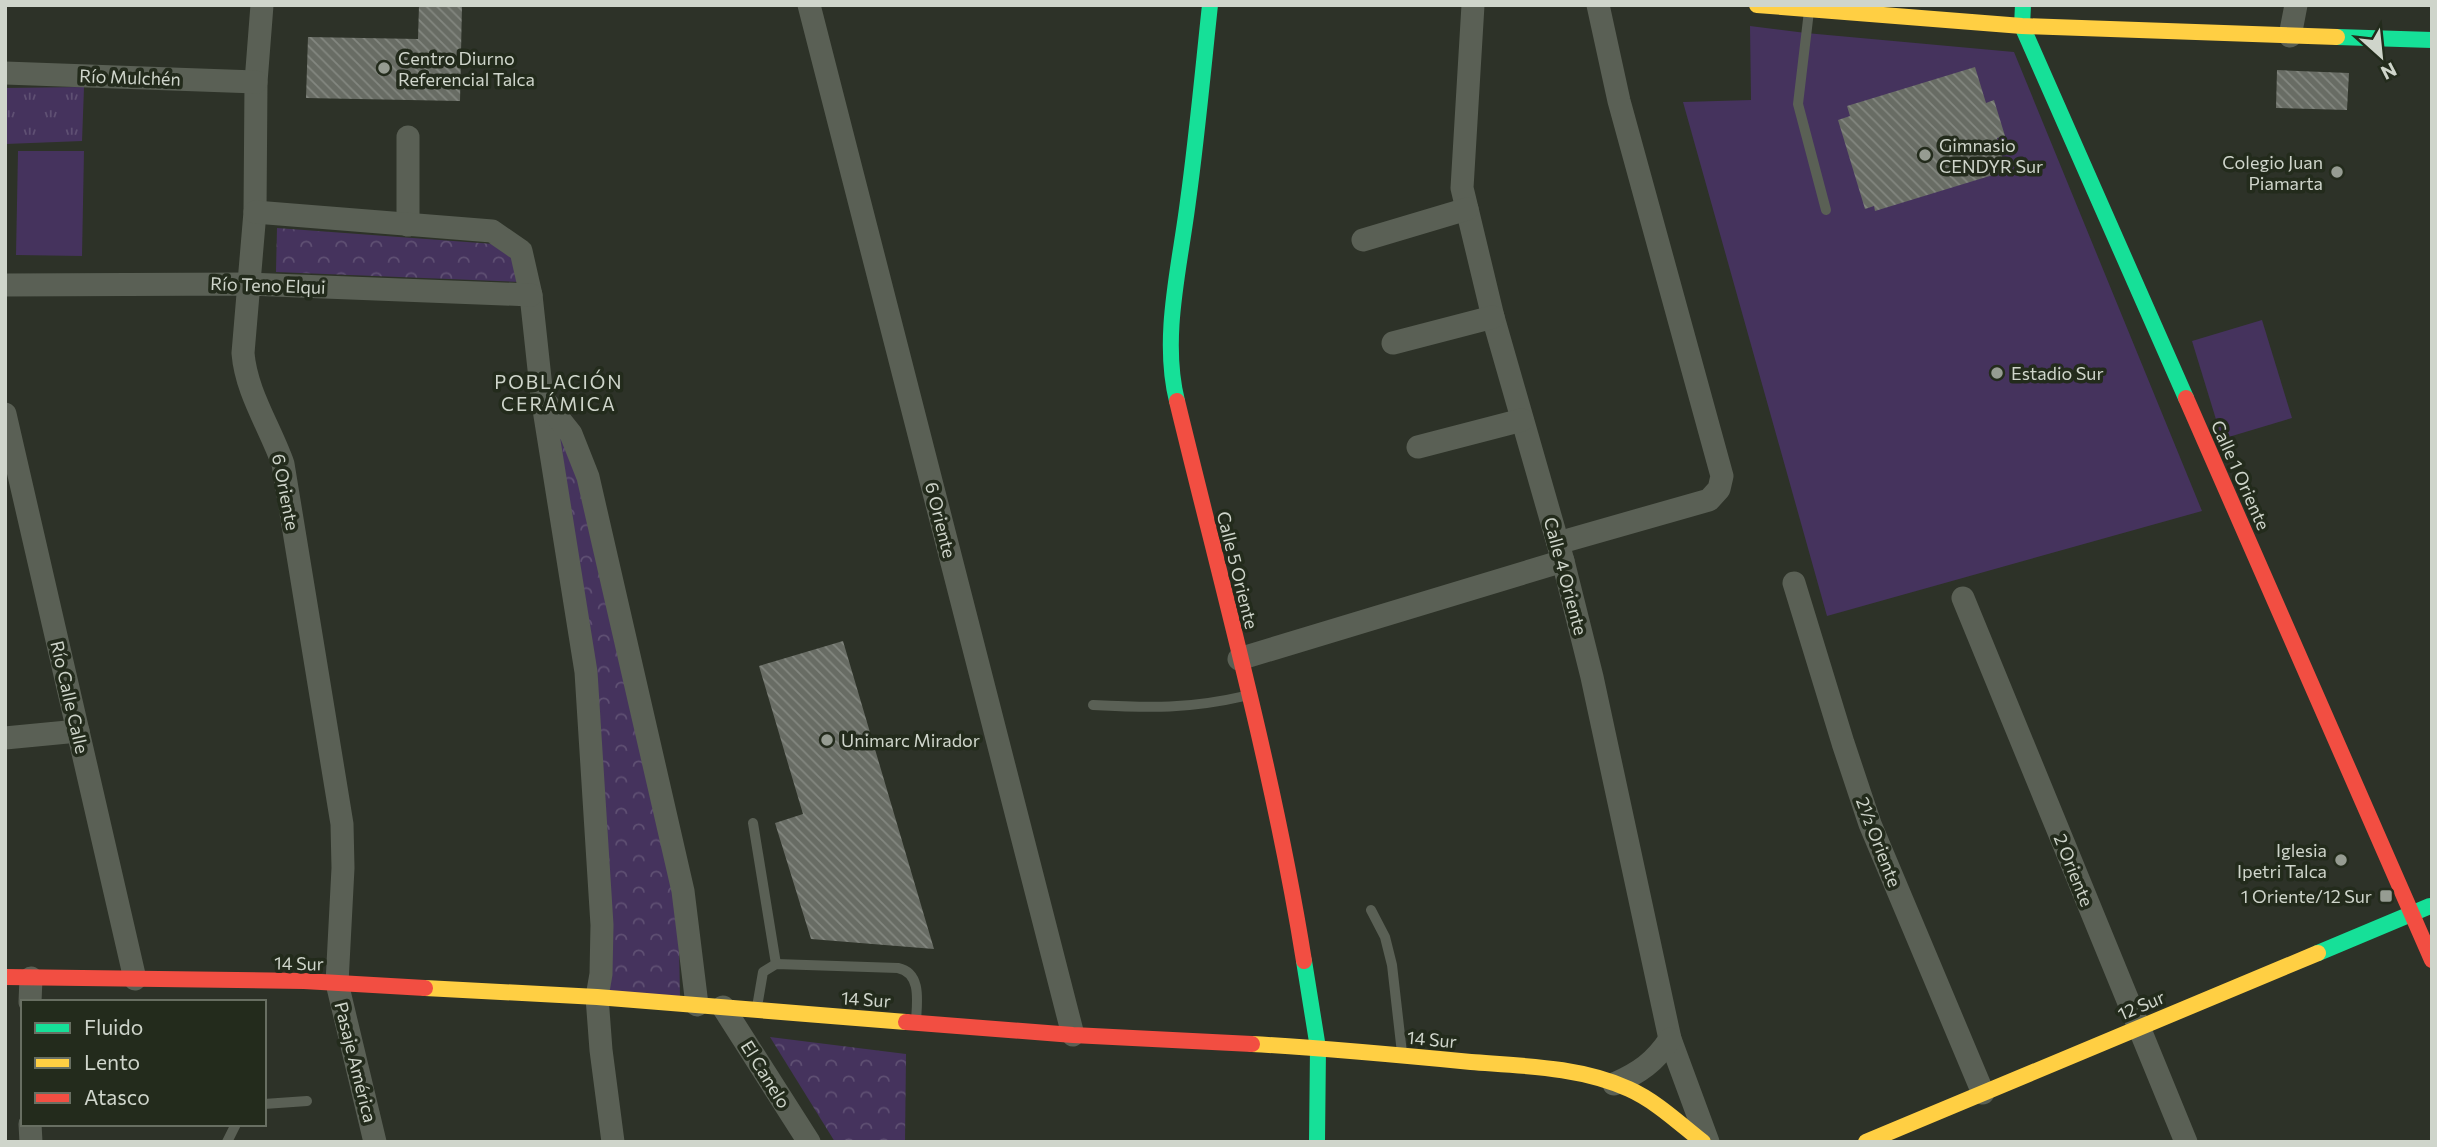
<svg xmlns="http://www.w3.org/2000/svg" width="2437" height="1147" font-family="Commissioner,sans-serif">
<style>
.grass{fill:url(#grass-tufts)}
.park{fill:url(#park-crowns)}
.pitch{fill:#45335d}
.building{fill:url(#building-back-hatch)}
.lines{fill:none;stroke-linecap:round;stroke-linejoin:round}
.lane{stroke:#5a6055;stroke-width:10}
.street{stroke:#5a6055;stroke-width:23}
.fast{stroke:#16e098;stroke-width:16}
.slow{stroke:#ffcf43;stroke-width:16}
.jam{stroke:#f24e42;stroke-width:16}
.poi-dot{fill:#969c92;stroke:#232b1c;stroke-width:2.5}
.labels{text-anchor:middle;dominant-baseline:central;stroke-width:7;stroke-linejoin:round;paint-order:stroke}
.poi-label{font-size:18px;fill:#cfd5cb;stroke:#232b1c;text-anchor:start}
.street-label{font-size:18px;fill:#cfd5cb;stroke:#232b1c}
.neighbourhood-label{font-size:19px;letter-spacing:2px;fill:#cfd5cb;stroke:#232b1c}
</style>
<defs>
<pattern id="grass-tufts" width="24" height="20" patternUnits="userSpaceOnUse" patternTransform="scale(1.75)"><rect width="24" height="20" fill="#45335d"/><path d="M3 7l-1-3M5 7V3M7 7l1-3M15 17l-1-3M17 17v-4M19 17l1-3" fill="none" stroke="#5f5073"/></pattern>
<pattern id="park-crowns" width="20" height="18" patternUnits="userSpaceOnUse" patternTransform="scale(1.75)"><rect width="20" height="18" fill="#45335d"/><path d="M2 6a3 3 0 1 1 6 0M12 15a3 3 0 1 1 6 0" fill="none" stroke="#5f5073"/></pattern>
<pattern id="building-back-hatch" width="6" height="6" patternUnits="userSpaceOnUse" patternTransform="scale(1.75)"><rect width="6" height="6" fill="#686c64"/><path d="M-1 5l2 2M0 0l6 6M5-1l2 2" fill="none" stroke="#838780"/></pattern>
</defs>
<rect width="100%" height="100%" fill="#2d3228"/>
<polygon class="grass" points="84,87 82,141 5,144 5,88"/>
<g class="park">
<polygon points="277,228 494,244 516,259 521,282 276,272"/>
<polygon points="550,415 568,440 678,891 680,997 608,992"/>
<polygon points="770,1037 906,1054 905,1142 835,1142"/>
</g>
<g class="pitch">
<polygon points="1750,26 1806,33 2014,52 2202,511 1827,616 1683,102 1751,100"/>
<polygon points="18,151 84,151 82,256 16,255"/>
<polygon points="2262,320 2292,418 2222,439 2192,341"/>
</g>
<g class="building">
<polygon points="419,5 462,5 460,101 306,98 308,37 418,39"/>
<polygon points="1975,67 1986,103 1994,100 2005,136 1997,138 2006,171 1875,211 1874,206 1865,209 1838,120 1850,116 1847,106"/>
<polygon points="2277,70 2349,73 2347,110 2276,108"/>
<polygon points="843,641 934,949 811,939 775,823 803,814 759,666"/>
</g>
<g class="lines">
<g class="lane">
<polyline points="1809,11 1798,104 1826,210"/>
<path d="M1093 705C1151 708 1189 709 1245 696"/>
<polyline points="753,823 776,964"/>
<polyline points="1371,910 1385,937 1392,965 1402,1053"/>
<path d="M757 1007 763 972 776 964 898 968C922 973 917 1002 916 1021"/>
<polyline points="264,1104 307,1101"/>
<polyline points="227,1142 236,1124"/>
</g>
<g class="street">
<path d="M262 5 256 82 255 212 243 353C246 392 270 427 283 464L342 824 343 868 337 983 375 1142"/>
<polyline points="809,5 1073,1035"/>
<polyline points="1473,5 1462,188 1493,317 1563,561 1592,677 1670,1039 1708,1142"/>
<polyline points="2290,36 2296,5"/>
<polyline points="5,73 256,82"/>
<polyline points="408,137 408,225"/>
<polyline points="255,212 492,231 521,251 531,295 542,397 586,672 602,925 601,974 597,997 601,1050 613,1142"/>
<polyline points="1363,240 1467,209"/>
<polyline points="5,285 250,284 531,295"/>
<polyline points="1393,343 1493,317"/>
<polyline points="544,400 571,434 588,477 683,891 697,1005"/>
<polyline points="5,414 135,979"/>
<polyline points="1418,447 1522,420"/>
<polyline points="1558,543 1709,500 1719,489 1722,476 1619,101 1598,5"/>
<polyline points="1794,583 1843,743 1870,824 1983,1093"/>
<polyline points="1963,598 2186,1142"/>
<polyline points="1239,659 1563,561"/>
<polyline points="5,738 78,731"/>
<polyline points="30,1002 31,978"/>
<polyline points="723,1007 809,1142"/>
<path d="M1614 1084C1639 1073 1655 1062 1670 1039"/>
<polyline points="30,1124 31,1142"/>
</g>
<g class="fast">
<polyline points="2023,5 2022,26 2186,398"/>
<polyline points="2337,37 2432,40"/>
<path d="M1177 401C1161 337 1180 266 1188 201 1197 136 1203 70 1210 5"/>
<polyline points="2318,953 2430,906"/>
<polyline points="1304,961 1318,1048 1317,1142"/>
</g>
<g class="slow">
<polyline points="1757,5 2022,26 2337,37"/>
<polyline points="425,988 597,997 906,1022"/>
<path d="M1252 1044C1325 1048 1398 1055 1471 1062 1524 1066 1581 1067 1629 1089 1656 1101 1680 1124 1703 1142"/>
<polyline points="1866,1142 2318,953"/>
</g>
<g class="jam">
<polyline points="2186,398 2432,960"/>
<path d="M1177 401C1222 587 1274 773 1304 961"/>
<polyline points="5,977 304,981 425,988"/>
<polyline points="906,1022 1073,1035 1252,1044"/>
</g>
</g>
<g class="poi-dot">
<circle cx="384" cy="68" r="7"/>
<circle cx="1925" cy="155" r="7"/>
<circle cx="2337" cy="172" r="7"/>
<circle cx="1997" cy="373" r="7"/>
<circle cx="827" cy="740" r="7"/>
<circle cx="2341" cy="860" r="7"/>
<rect x="2379" y="889" width="14" height="14" rx="3.5"/>
</g>
<g class="labels">
<g class="poi-label">
<text x="398" y="58">Centro Diurno<tspan x="398" dy="21">Referencial Talca</tspan></text>
<text x="1939" y="145">Gimnasio<tspan x="1939" dy="21">CENDYR Sur</tspan></text>
<text x="2323" y="162" text-anchor="end">Colegio Juan<tspan x="2323" dy="21">Piamarta</tspan></text>
<text x="2011" y="373">Estadio Sur</text>
<text x="841" y="740">Unimarc Mirador</text>
<text x="2327" y="850" text-anchor="end">Iglesia<tspan x="2327" dy="21">Ipetri Talca</tspan></text>
<text x="2372" y="896" text-anchor="end">1 Oriente/12 Sur</text>
</g>
<g class="street-label">
<text transform="translate(130 77) rotate(2)">Río Mulchén</text>
<text transform="translate(268 285) rotate(2)">Río Teno Elqui</text>
<text transform="translate(2241 475) rotate(66)">Calle 1 Oriente</text>
<text transform="translate(286 492) rotate(79)">6 Oriente</text>
<text transform="translate(941 520) rotate(76)">6 Oriente</text>
<text transform="translate(1238 570) rotate(76)">Calle 5 Oriente</text>
<text transform="translate(1566 576) rotate(75)">Calle 4 Oriente</text>
<text transform="translate(70 697) rotate(77)">Río Calle Calle</text>
<text transform="translate(1879 842) rotate(69)">2½ Oriente</text>
<text transform="translate(2074 870) rotate(68)">2 Oriente</text>
<text transform="translate(299 963) rotate(1)">14 Sur</text>
<text transform="translate(866 999) rotate(4)">14 Sur</text>
<text transform="translate(2141 1005) rotate(-23)">12 Sur</text>
<text transform="translate(1432 1039) rotate(5)">14 Sur</text>
<text transform="translate(356 1062) rotate(76)">Pasaje América</text>
<text transform="translate(766 1074) rotate(58)">El Canelo</text>
</g>
<g class="neighbourhood-label">
<text x="559" y="381">POBLACIÓN<tspan x="559" dy="22">CERÁMICA</tspan></text>
</g>
</g>
<rect width="2437" height="1147" fill="none" stroke="#cfd5cb" stroke-width="14"/>
<rect x="21" y="1000" width="245" height="126" fill="#232b1c" stroke="#686f62" stroke-width="2"/>
<rect x="35" y="1023" width="35" height="10" fill="#16e098" stroke="#686f62" stroke-width="2"/>
<text x="84" y="1035" font-size="21" fill="#cfd5cb">Fluido</text>
<rect x="35" y="1058" width="35" height="10" fill="#ffcf43" stroke="#686f62" stroke-width="2"/>
<text x="84" y="1070" font-size="21" fill="#cfd5cb">Lento</text>
<rect x="35" y="1093" width="35" height="10" fill="#f24e42" stroke="#686f62" stroke-width="2"/>
<text x="84" y="1105" font-size="21" fill="#cfd5cb">Atasco</text>
<g transform="translate(2381 56) rotate(153)" stroke="#232b1c" stroke-width="5" paint-order="stroke">
<path d="M0-5L12 26L0 18L-12 26Z" fill="#cfd5cb"/>
<text y="-10" font-size="19" font-weight="bold" text-anchor="middle" fill="#cfd5cb">N</text>
</g>
</svg>
